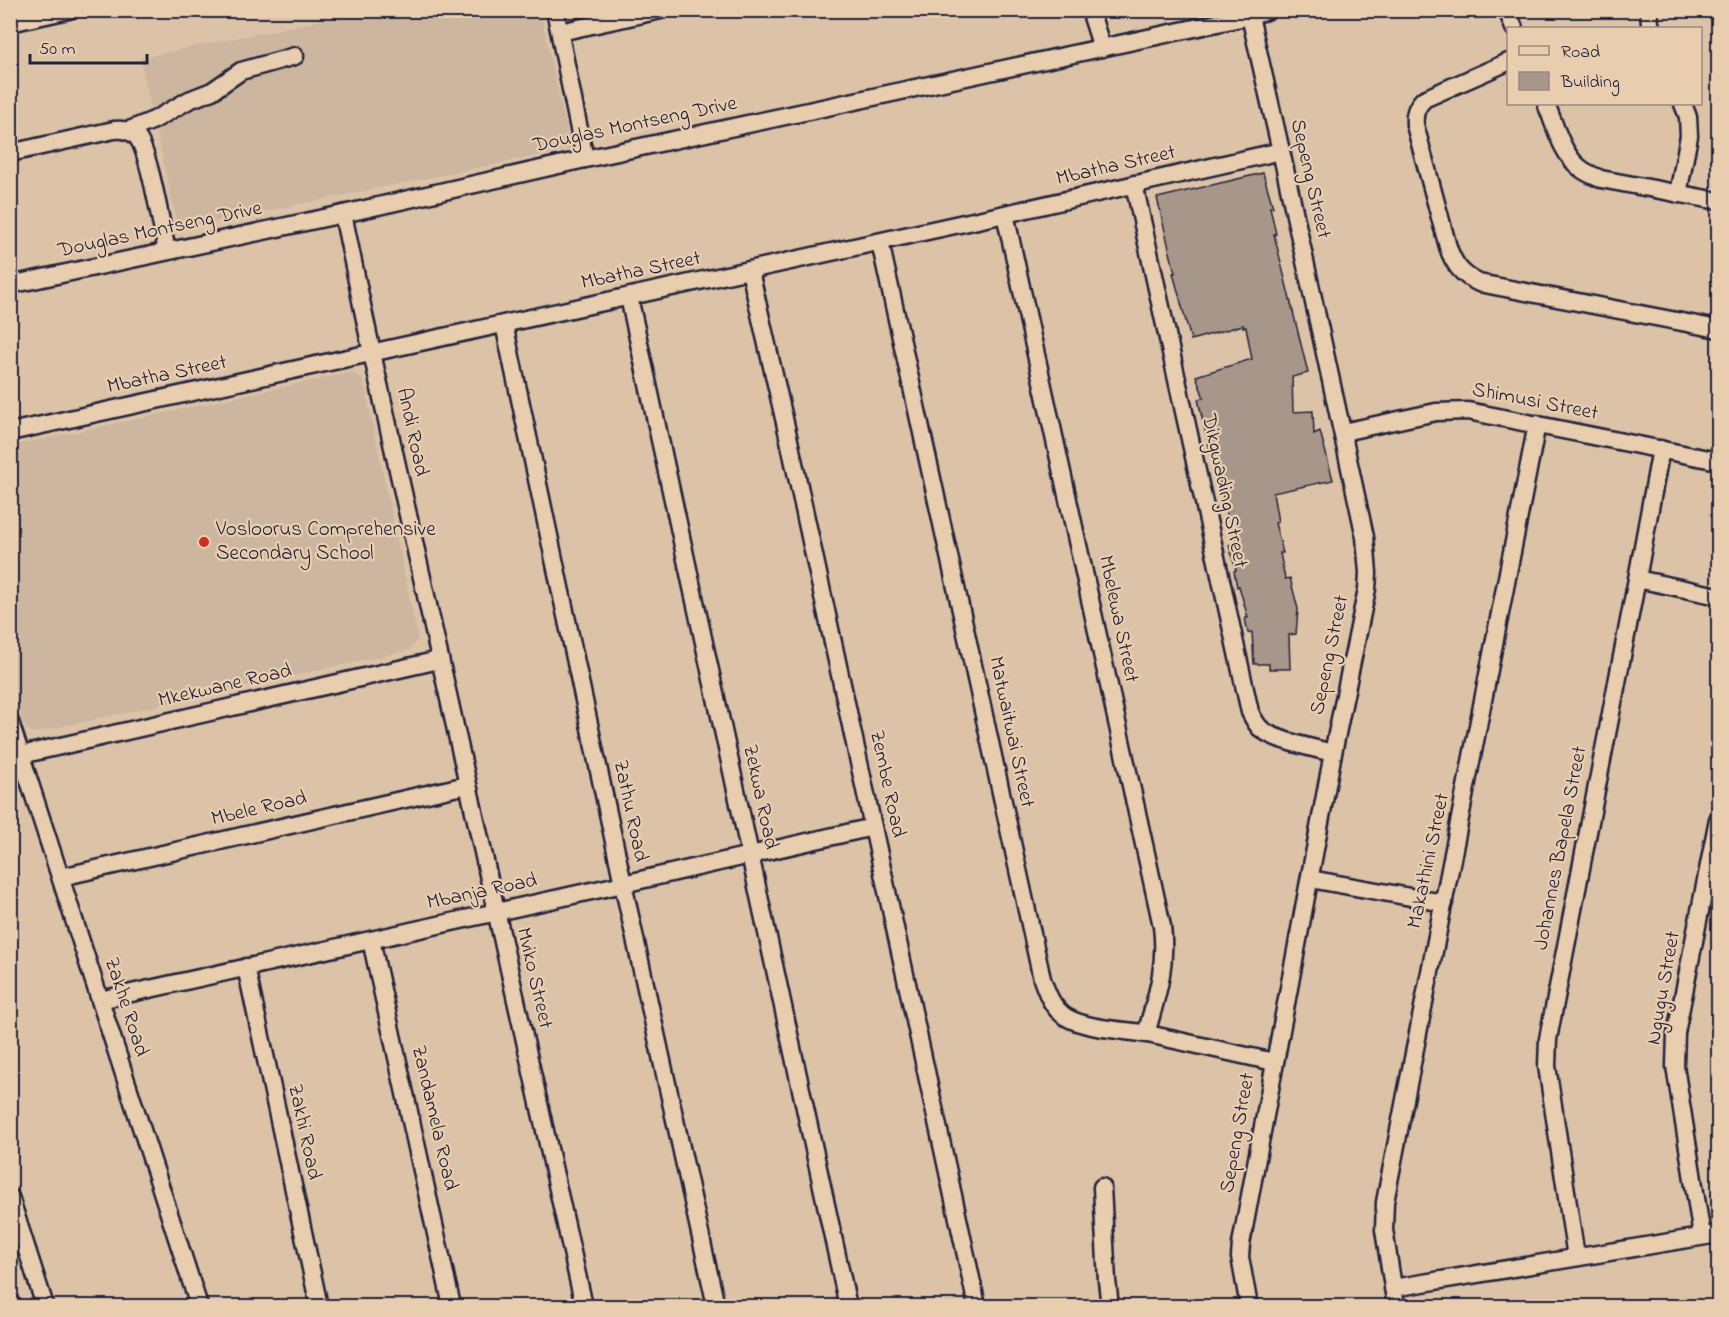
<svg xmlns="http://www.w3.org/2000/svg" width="1729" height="1317" font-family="'Indie Flower',sans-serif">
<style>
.built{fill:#ccb69f}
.building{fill:#a7968a;stroke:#22223b;stroke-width:1.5}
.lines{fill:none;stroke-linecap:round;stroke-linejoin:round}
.minor-casing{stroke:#22223b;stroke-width:21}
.minor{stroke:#e8cdaf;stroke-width:16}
.poi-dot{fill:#c8321e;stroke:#e8cdaf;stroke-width:2}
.labels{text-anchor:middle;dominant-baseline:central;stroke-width:4.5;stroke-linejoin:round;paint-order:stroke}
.street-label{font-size:21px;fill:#22223b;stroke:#e8cdaf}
.poi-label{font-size:21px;fill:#22223b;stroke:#e8cdaf;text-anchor:start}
</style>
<rect width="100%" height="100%" fill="#dcc3a8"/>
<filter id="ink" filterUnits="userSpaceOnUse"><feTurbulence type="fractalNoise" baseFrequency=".0167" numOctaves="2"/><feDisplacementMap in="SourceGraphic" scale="12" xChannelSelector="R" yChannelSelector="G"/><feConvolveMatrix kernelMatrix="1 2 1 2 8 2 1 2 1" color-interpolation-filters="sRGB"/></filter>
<g filter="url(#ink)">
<g class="built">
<polygon points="365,11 540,11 571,149 178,229 140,58"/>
<polygon points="352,372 363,379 418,638 410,650 33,733 23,726 10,686 11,446"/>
</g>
<polygon class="building" points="1263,173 1273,207 1270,207 1276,234 1274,234 1308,373 1292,377 1293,412 1313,411 1314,434 1320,431 1333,480 1273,493 1278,522 1275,523 1283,553 1280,553 1285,579 1290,578 1298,609 1296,634 1289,635 1290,669 1269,669 1269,664 1254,664 1252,632 1248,633 1245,618 1248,618 1239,586 1237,587 1234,571 1236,570 1229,545 1237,543 1226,512 1214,453 1211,454 1203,422 1198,399 1204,398 1196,376 1252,359 1246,327 1243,327 1243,325 1191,340 1173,273 1175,273 1157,198"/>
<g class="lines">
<g class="minor-casing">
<g id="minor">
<polyline points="555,10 585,159"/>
<polyline points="1090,10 1102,48"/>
<polyline points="1507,10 1514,28"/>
<polyline points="1649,10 1650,24 1652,28"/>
<polyline points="10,23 69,10"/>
<polyline points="560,32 661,10"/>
<path d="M1508 62 1424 99C1416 107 1414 114 1415 125L1448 247C1454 265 1462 275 1479 283L1718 329"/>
<path d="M1546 104C1555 124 1561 153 1580 168 1586 173 1594 176 1601 179L1718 201"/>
<polyline points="127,131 154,120 189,100 212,91 241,71 295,56"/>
<path d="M10 153 114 130C122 129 130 130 136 136 149 148 162 230 167 251"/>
<path d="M1134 184 1250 712C1253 718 1256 724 1260 728 1274 741 1315 748 1333 753"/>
<polyline points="1678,194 1689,136 1688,117 1683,104"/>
<polyline points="343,214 372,353 584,1306"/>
<path d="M1005 214 1162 926C1167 966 1157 995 1146 1034"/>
<path d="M880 242 1042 979C1047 993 1052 1008 1066 1017 1086 1029 1124 1030 1148 1034 1190 1043 1232 1053 1274 1062"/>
<polyline points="750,271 789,440 977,1306"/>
<polyline points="10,285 343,214 585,159 1250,16 1269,10"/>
<polyline points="629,297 848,1306"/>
<polyline points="504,324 623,884 716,1306"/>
<polyline points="10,432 1005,214 1281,151"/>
<polyline points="1343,432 1436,412 1468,411 1718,461"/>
<polyline points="1637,579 1718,596"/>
<polyline points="10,722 199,1306"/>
<polyline points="21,755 439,660"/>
<polyline points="61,877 467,785"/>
<polyline points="1310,879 1444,903"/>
<polyline points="371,940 452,1306"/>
<polyline points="246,967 319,1306"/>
<polyline points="100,1000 623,884 873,827"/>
<polyline points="1102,1187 1107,1281 1110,1306"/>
<polyline points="10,1197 45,1306"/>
<polyline points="1702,1236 1675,1066 1676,1033 1718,819"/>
<polyline points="1576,1257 1547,1066 1548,1039 1637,579 1661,449"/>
<polyline points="1393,1288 1718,1234"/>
<polyline points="1249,1306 1240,1257 1241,1244 1333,753 1367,589 1368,573 1365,537 1281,151 1250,16"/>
<polyline points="1396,1306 1384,1230 1385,1202 1537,424"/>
</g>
</g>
<use href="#minor" class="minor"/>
</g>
</g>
<circle class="poi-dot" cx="204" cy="542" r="6"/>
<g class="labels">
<g class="street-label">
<text transform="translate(635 125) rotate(-12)">Douglas Montseng Drive</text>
<text transform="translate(1116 166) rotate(-13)">Mbatha Street</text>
<text transform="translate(1310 179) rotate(77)">Sepeng Street</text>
<text transform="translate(160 230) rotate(-12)">Douglas Montseng Drive</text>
<text transform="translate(641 271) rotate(-12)">Mbatha Street</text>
<text transform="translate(167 375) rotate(-12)">Mbatha Street</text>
<text transform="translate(1535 402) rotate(11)">Shimusi Street</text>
<text transform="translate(412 432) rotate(78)">Andi Road</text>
<text transform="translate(1224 491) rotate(78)">Dikgwading Street</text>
<text transform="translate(1118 619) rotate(78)">Mbelewa Street</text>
<text transform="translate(1330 655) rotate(-78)">Sepeng Street</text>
<text transform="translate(225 686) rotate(-13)">Mkekwane Road</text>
<text transform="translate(1011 732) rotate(78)">Matwaitwai Street</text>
<text transform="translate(887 784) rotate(78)">Zembe Road</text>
<text transform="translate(760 797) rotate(78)">Zekwa Road</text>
<text transform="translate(259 809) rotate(-13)">Mbele Road</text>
<text transform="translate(630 811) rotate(78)">Zathu Road</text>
<text transform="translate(1561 848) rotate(-79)">Johannes Bapela Street</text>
<text transform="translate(1429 861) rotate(-78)">Makathini Street</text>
<text transform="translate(482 892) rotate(-12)">Mbanja Road</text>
<text transform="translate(534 978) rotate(77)">Mviko Street</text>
<text transform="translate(1664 988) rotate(-80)">Ngugu Street</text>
<text transform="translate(126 1007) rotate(72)">Zakhe Road</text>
<text transform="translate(434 1118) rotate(77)">Zandamela Road</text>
<text transform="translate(304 1132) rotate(78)">Zakhi Road</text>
<text transform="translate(1238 1133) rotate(-80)">Sepeng Street</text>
</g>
<g class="poi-label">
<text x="216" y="530">Vosloorus Comprehensive<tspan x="216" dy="24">Secondary School</tspan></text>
</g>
</g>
<rect width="1729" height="1317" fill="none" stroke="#e8cdaf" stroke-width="36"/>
<rect x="18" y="18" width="1693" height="1281" fill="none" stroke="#22223b" stroke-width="2" filter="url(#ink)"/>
<rect x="1507" y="27" width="195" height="78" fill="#e8cdaf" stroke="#998981" stroke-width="1.5"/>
<rect x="1519" y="46" width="30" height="9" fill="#e8cdaf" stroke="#998981" stroke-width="1.5"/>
<text x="1561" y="57" font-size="18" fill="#22223b">Road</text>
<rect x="1519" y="72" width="30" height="18" fill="#a7968a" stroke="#998981" stroke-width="1.5"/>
<text x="1561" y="87" font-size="18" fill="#22223b">Building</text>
<path d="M30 54v9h117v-9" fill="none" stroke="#22223b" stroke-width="3"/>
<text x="39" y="54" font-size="18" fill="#22223b" stroke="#e8cdaf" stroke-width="4.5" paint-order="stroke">50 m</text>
</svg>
